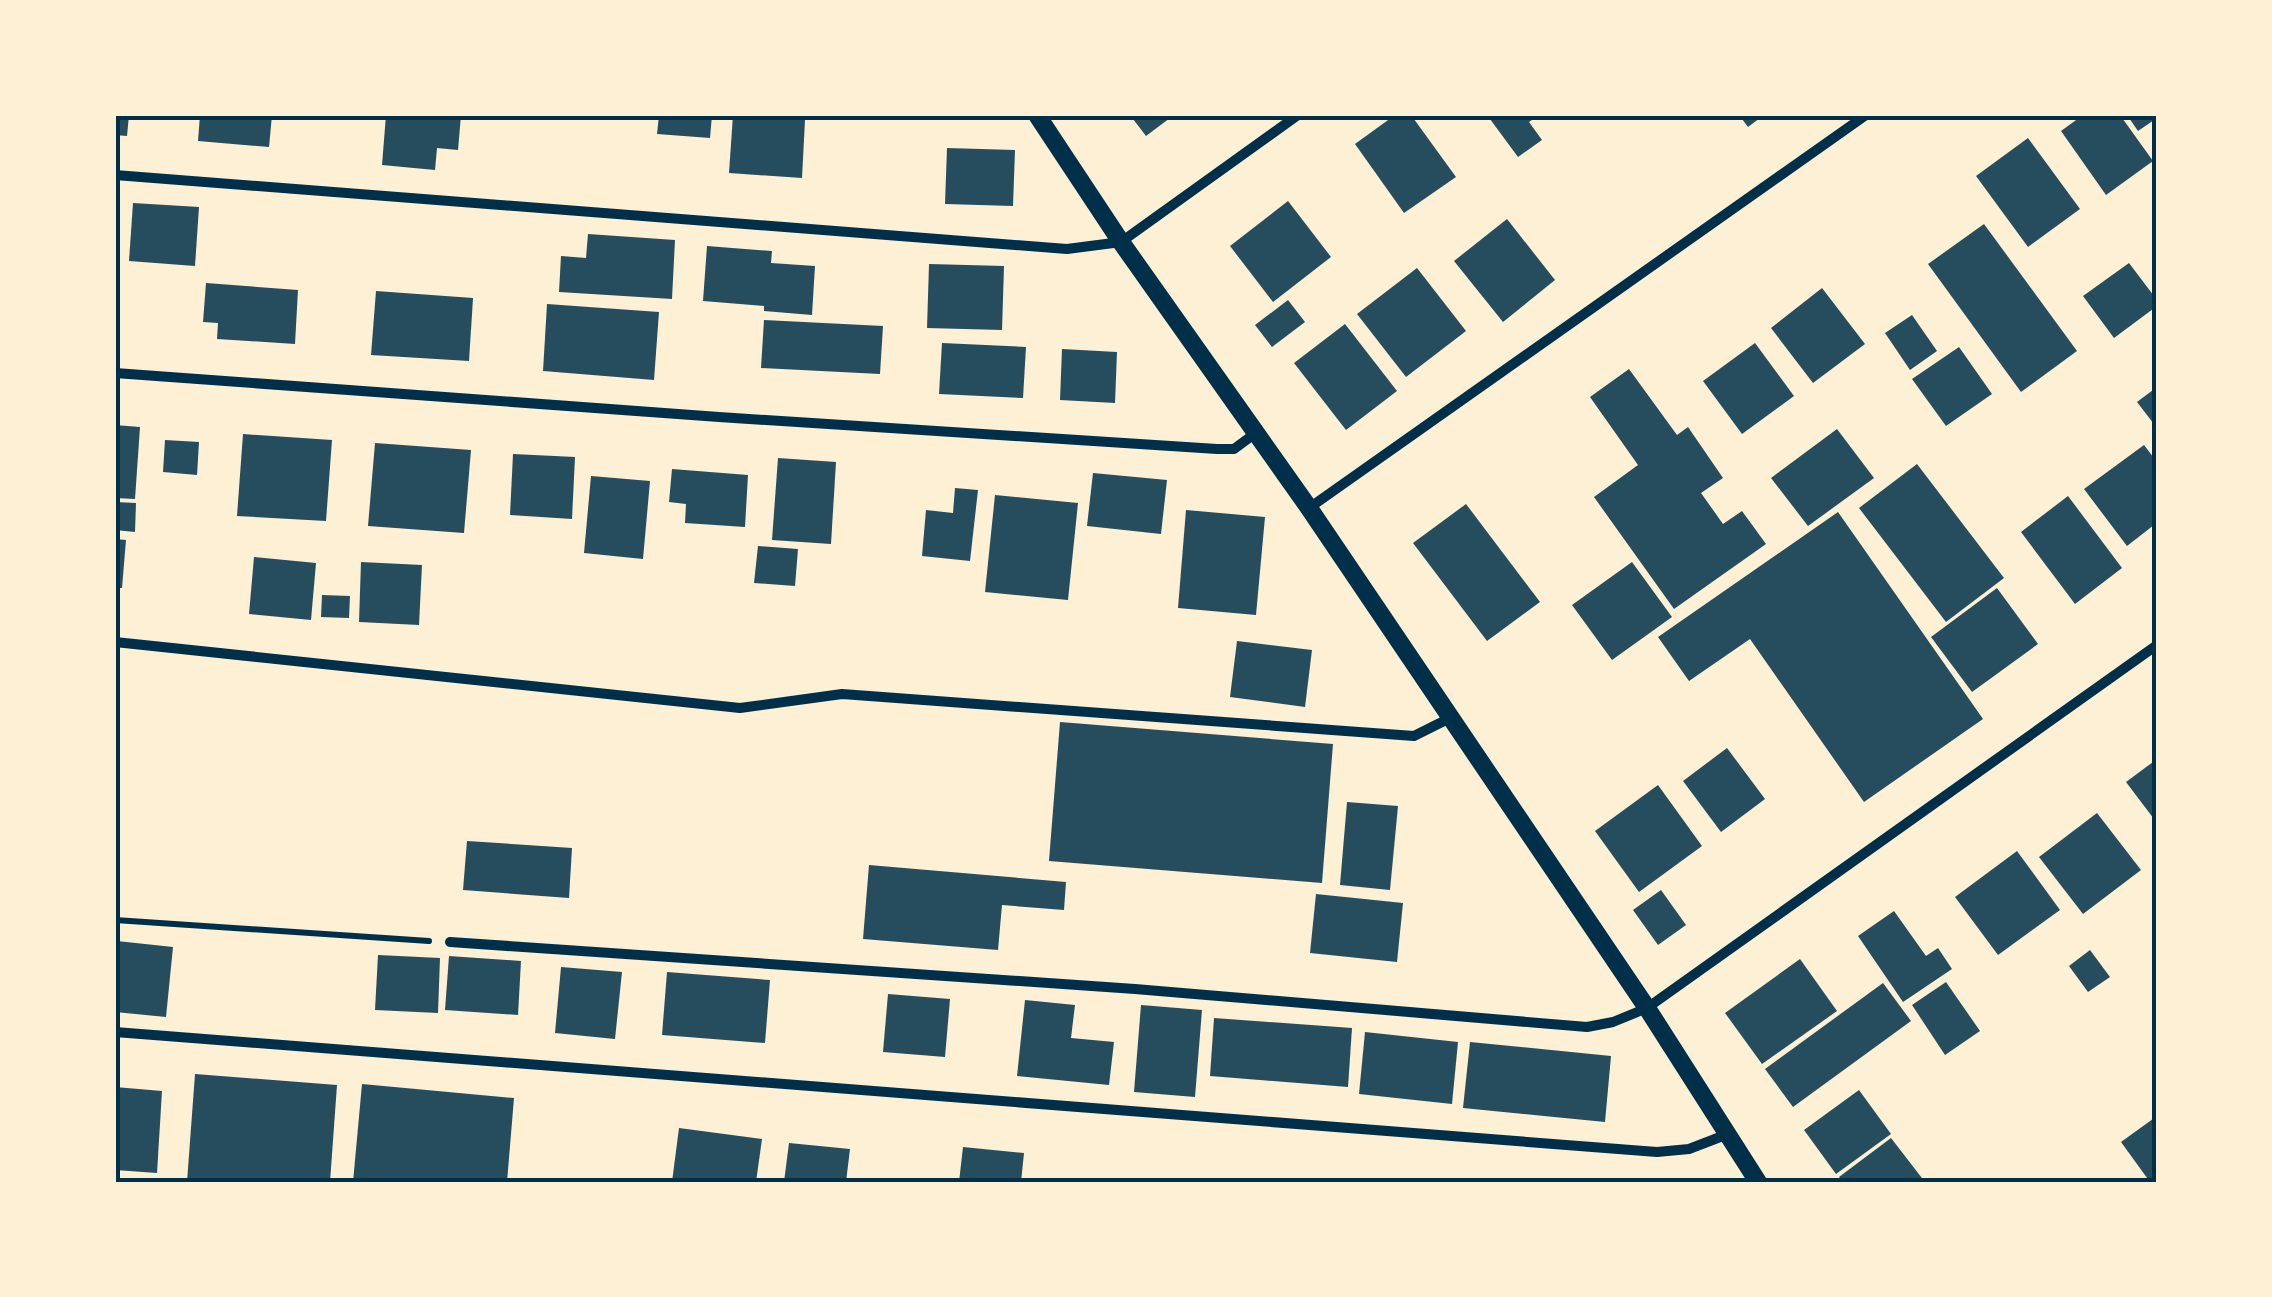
<svg xmlns="http://www.w3.org/2000/svg" width="2272" height="1297" font-family="'Noto Sans',sans-serif">
<style>
.building{fill:#264d5e}
.lines{fill:none;stroke-linecap:round;stroke-linejoin:round}
.path{stroke:#003049;stroke-width:6}
.minor{stroke:#003049;stroke-width:10}
.tertiary{stroke:#003049;stroke-width:18}
.neatline{fill:none;stroke:#003049;stroke-width:4}
</style>
<rect width="100%" height="100%" fill="#fdf0d5"/>
<g class="building">
<polygon points="115,115 129,115 127,136 115,135"/>
<polygon points="200,115 272,115 269,147 198,141"/>
<polygon points="386,115 461,115 458,150 437,148 435,170 382,165"/>
<polygon points="659,115 712,115 710,138 657,134"/>
<polygon points="733,115 805,120 802,178 729,173"/>
<polygon points="1130,115 1174,115 1146,136"/>
<polygon points="1395,115 1411,115 1456,177 1404,213 1355,144"/>
<polygon points="1487,115 1539,115 1529,122 1542,140 1518,157"/>
<polygon points="1739,115 1764,115 1748,127"/>
<polygon points="2083,115 2120,115 2153,161 2106,195 2061,131"/>
<polygon points="2127,115 2157,115 2157,118 2138,131"/>
<polygon points="2028,138 2080,209 2028,247 1976,176"/>
<polygon points="947,148 1015,150 1013,206 945,204"/>
<polygon points="1288,201 1331,257 1273,302 1230,246"/>
<polygon points="133,203 199,207 195,266 129,261"/>
<polygon points="1507,219 1555,280 1503,322 1454,261"/>
<polygon points="1984,224 2077,351 2021,392 1928,264"/>
<polygon points="588,234 675,240 672,299 559,292 561,256 586,258"/>
<polygon points="707,246 772,251 771,263 815,266 812,315 764,311 764,306 703,301"/>
<polygon points="2129,263 2157,300 2157,306 2114,338 2083,296"/>
<polygon points="929,264 1004,266 1002,330 927,328"/>
<polygon points="1417,268 1466,331 1406,377 1357,314"/>
<polygon points="206,283 298,290 295,344 217,339 218,323 203,322"/>
<polygon points="1822,288 1865,344 1813,383 1771,328"/>
<polygon points="376,291 473,298 469,361 371,355"/>
<polygon points="1288,300 1305,322 1272,347 1255,325"/>
<polygon points="547,304 659,312 654,380 543,371"/>
<polygon points="1912,315 1937,351 1910,370 1885,333"/>
<polygon points="764,320 883,326 880,374 761,368"/>
<polygon points="1345,324 1397,391 1346,430 1294,363"/>
<polygon points="942,343 1026,347 1023,398 939,394"/>
<polygon points="1755,343 1794,396 1742,434 1703,381"/>
<polygon points="1959,347 1992,394 1946,426 1912,379"/>
<polygon points="1062,349 1117,352 1115,403 1060,400"/>
<polygon points="1629,369 1677,435 1688,427 1723,478 1701,493 1723,524 1742,511 1766,544 1674,609 1594,497 1638,465 1590,397"/>
<polygon points="2157,387 2157,428 2137,402"/>
<polygon points="115,425 140,427 135,499 115,498"/>
<polygon points="1837,429 1874,478 1808,526 1771,478"/>
<polygon points="243,434 332,440 326,521 237,516"/>
<polygon points="165,440 199,442 197,475 163,472"/>
<polygon points="375,443 471,450 464,533 368,526"/>
<polygon points="2144,445 2157,462 2157,529 2154,525 2127,546 2084,489"/>
<polygon points="513,454 575,457 572,519 510,515"/>
<polygon points="778,458 836,462 831,544 772,540"/>
<polygon points="1917,464 2004,578 1946,622 1859,508"/>
<polygon points="672,469 748,475 745,527 685,523 686,504 669,502"/>
<polygon points="1093,473 1167,480 1161,534 1087,526"/>
<polygon points="591,476 650,481 643,559 584,553"/>
<polygon points="955,488 978,490 970,561 922,556 926,510 953,513"/>
<polygon points="995,495 1078,503 1068,600 985,592"/>
<polygon points="2068,496 2122,568 2075,604 2021,532"/>
<polygon points="115,502 136,503 135,532 115,530"/>
<polygon points="1466,504 1540,602 1487,641 1413,543"/>
<polygon points="1186,510 1265,517 1256,615 1178,608"/>
<polygon points="1838,512 1983,719 1864,802 1750,639 1689,681 1658,637"/>
<polygon points="115,539 126,540 122,588 115,588"/>
<polygon points="758,546 798,549 795,586 754,583"/>
<polygon points="254,557 316,563 311,620 249,614"/>
<polygon points="361,562 422,565 419,625 359,622"/>
<polygon points="1632,562 1672,617 1612,660 1572,605"/>
<polygon points="1997,588 2038,644 1972,692 1931,637"/>
<polygon points="322,595 350,596 349,618 321,617"/>
<polygon points="1237,641 1312,650 1305,707 1230,697"/>
<polygon points="1060,722 1333,744 1322,883 1049,861"/>
<polygon points="1727,748 1765,799 1721,832 1683,781"/>
<polygon points="2157,759 2157,823 2126,782"/>
<polygon points="1658,785 1702,846 1639,892 1595,831"/>
<polygon points="1347,802 1398,806 1390,890 1340,885"/>
<polygon points="2097,813 2141,870 2083,914 2039,857"/>
<polygon points="467,841 572,848 569,898 463,890"/>
<polygon points="2017,851 2060,910 1998,955 1955,897"/>
<polygon points="869,865 1066,882 1064,910 1002,905 998,950 863,939"/>
<polygon points="1661,890 1686,925 1658,945 1633,910"/>
<polygon points="1316,894 1403,903 1397,962 1310,953"/>
<polygon points="1894,911 1926,956 1938,948 1952,969 1903,1002 1858,936"/>
<polygon points="117,941 173,947 166,1017 115,1012"/>
<polygon points="2090,950 2110,977 2088,992 2069,966"/>
<polygon points="378,955 440,958 438,1013 375,1010"/>
<polygon points="449,956 521,961 518,1015 445,1010"/>
<polygon points="1800,959 1837,1011 1762,1064 1725,1013"/>
<polygon points="561,967 622,972 615,1039 555,1033"/>
<polygon points="667,972 770,980 765,1043 662,1035"/>
<polygon points="1946,982 1980,1031 1945,1055 1912,1005"/>
<polygon points="1883,983 1911,1021 1793,1107 1765,1069"/>
<polygon points="888,994 950,999 945,1057 883,1052"/>
<polygon points="1025,1000 1075,1005 1071,1038 1114,1042 1109,1085 1017,1076"/>
<polygon points="1141,1005 1202,1010 1195,1097 1134,1092"/>
<polygon points="1214,1018 1352,1028 1348,1087 1210,1076"/>
<polygon points="1365,1032 1458,1042 1452,1104 1359,1094"/>
<polygon points="1470,1042 1611,1056 1605,1122 1463,1108"/>
<polygon points="195,1074 337,1085 330,1182 187,1182"/>
<polygon points="362,1084 514,1098 507,1182 353,1182"/>
<polygon points="115,1087 162,1091 157,1173 115,1170"/>
<polygon points="1859,1090 1891,1134 1836,1174 1804,1130"/>
<polygon points="2157,1116 2157,1182 2150,1182 2121,1142"/>
<polygon points="679,1128 762,1139 756,1182 672,1182"/>
<polygon points="1891,1138 1925,1182 1843,1182 1839,1177"/>
<polygon points="789,1143 850,1149 846,1182 784,1182"/>
<polygon points="963,1147 1024,1153 1021,1182 959,1182"/>
</g>
<g class="lines">
<polyline class="path" points="115,920 429,941"/>
<g class="minor">
<polyline points="115,175 1067,249 1121,242 1298,115"/>
<polyline points="115,373 719,417 1217,449 1234,449 1257,432"/>
<polyline points="1309,508 1866,115"/>
<polyline points="115,642 740,708 842,694 1414,736 1450,718"/>
<polyline points="450,942 1135,989 1587,1027 1613,1022 1647,1008 2157,645"/>
<polyline points="115,1032 1657,1152 1689,1149 1728,1134"/>
</g>
<polyline class="tertiary" points="1037,115 1121,242 1309,508 1647,1008 1758,1182"/>
</g>
<rect width="2272" height="1297" fill="none" stroke="#fdf0d5" stroke-width="235"/>
<rect x="118" y="118" width="2036" height="1062" class="neatline"/>
</svg>
